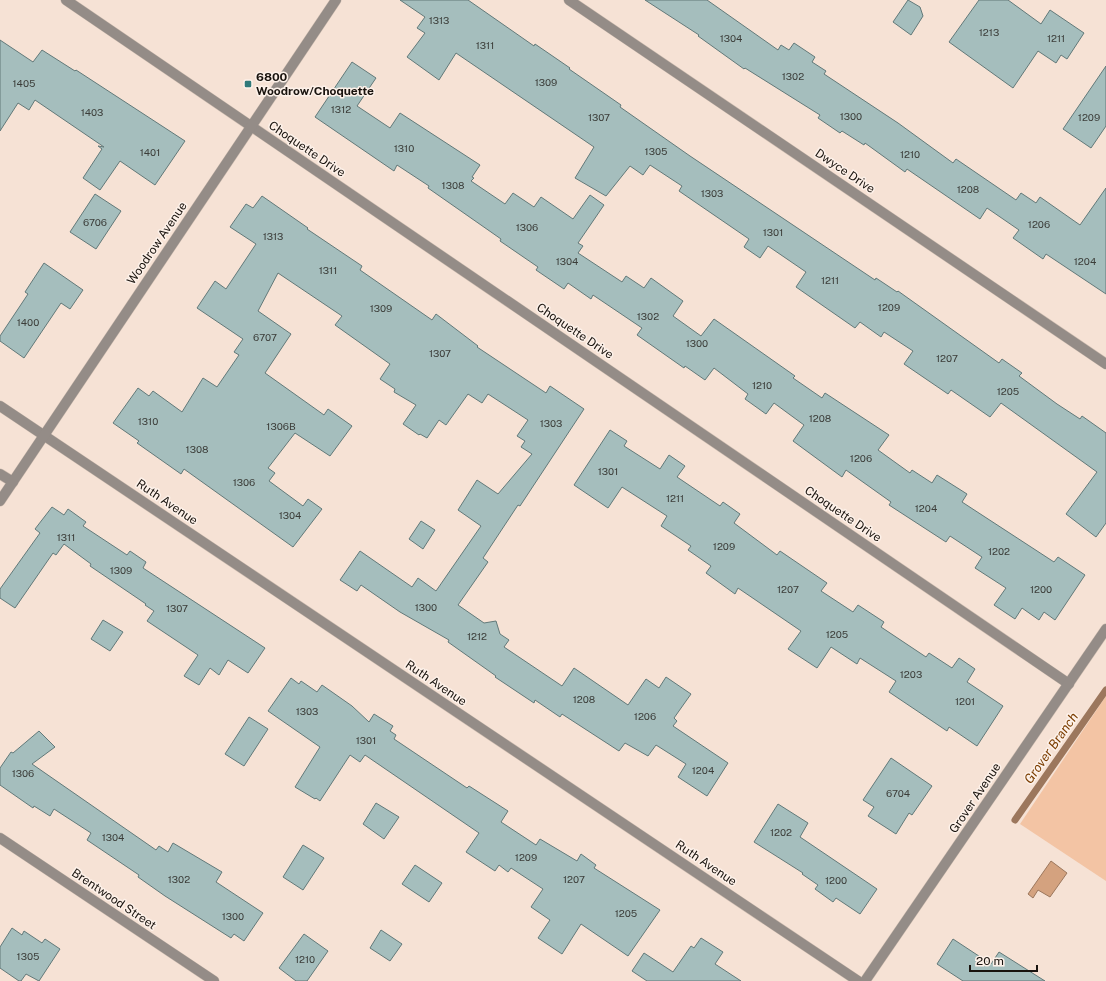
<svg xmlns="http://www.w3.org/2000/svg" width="1106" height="981" font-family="'Public Sans',sans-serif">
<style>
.green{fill:#f3c4a4}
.water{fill:#d4a27f;stroke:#9c775d}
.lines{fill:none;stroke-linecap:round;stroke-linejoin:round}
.stream{stroke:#9c775d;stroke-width:7}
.building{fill:#a5bebd;stroke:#627979}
.minor-casing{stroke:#cebdb1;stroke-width:11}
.minor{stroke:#948c87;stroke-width:10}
.poi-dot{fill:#317a7a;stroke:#fdf1e9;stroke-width:1.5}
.labels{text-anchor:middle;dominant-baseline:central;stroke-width:3;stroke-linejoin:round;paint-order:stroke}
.number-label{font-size:10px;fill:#3c3e3a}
.poi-label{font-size:12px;font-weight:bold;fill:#19130e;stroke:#fdf1e9;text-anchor:start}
.street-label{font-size:12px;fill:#19130e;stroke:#fdf1e9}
.water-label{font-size:13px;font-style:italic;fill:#7b3d00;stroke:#fdf1e9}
</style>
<rect width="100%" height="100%" fill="#f6e2d5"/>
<polygon class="green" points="1106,696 1106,881 1020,824"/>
<polygon class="water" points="1051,861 1067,873 1050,897 1038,890 1033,898 1028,894"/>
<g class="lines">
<polyline class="stream" points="1015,820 1106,690"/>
</g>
<g class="building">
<polygon points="400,0 468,0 534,46 535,44 570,68 569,69 621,105 620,107 690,156 875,280 876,278 897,292 898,291 999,363 1002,359 1022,373 1019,376 1057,404 1080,419 1082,416 1106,433 1106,523 1096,537 1066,514 1097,472 1001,403 990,417 951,390 948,394 904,364 913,351 884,332 881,337 860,322 855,328 796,287 806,272 768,246 760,258 744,247 749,239 679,191 682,186 650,165 643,175 630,166 606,196 575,178 594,147 456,53 439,80 407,57 425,33 417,28 425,17"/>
<polygon points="645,0 707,0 778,50 781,45 789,50 794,43 815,57 812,62 826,71 824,74 898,123 953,163 956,159 1016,200 1021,193 1036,203 1040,197 1080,225 1106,188 1106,294 1046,254 1043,259 1013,238 1019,230 987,208 980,219 907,169 905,172 865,143 864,145 842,131 840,133 818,118 820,115 745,68 744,69 698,36 699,35"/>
<polygon points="908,0 920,7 923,16 911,35 893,22"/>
<polygon points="979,0 1008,0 1041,24 1050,10 1084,33 1067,59 1061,55 1056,63 1038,51 1013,88 949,42"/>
<polygon points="0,40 33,62 42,50 75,71 76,70 185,141 155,185 120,161 100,190 83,178 102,149 98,146 104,147 35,100 29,110 18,103 0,131"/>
<polygon points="352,62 376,78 357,106 390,128 400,113 480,165 472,177 474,178 471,181 505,204 513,193 534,207 541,197 573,219 590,195 604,205 578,243 583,246 578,253 622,282 626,276 644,288 651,278 683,301 673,316 701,336 714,319 795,376 793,378 822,398 825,393 889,435 878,450 910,473 912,470 932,483 937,475 967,494 962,502 1054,562 1058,557 1085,575 1055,620 1044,612 1039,620 1022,608 1015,619 994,605 1006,588 975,568 982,557 950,536 946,542 889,505 891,502 846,470 842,477 793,441 804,425 774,403 766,414 745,399 748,394 714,368 705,380 685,366 684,368 637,335 642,328 593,295 591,299 568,283 564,289 536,270 538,267 500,241 501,239 428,188 429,186 397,165 394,171 315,117"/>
<polygon points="1106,66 1106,126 1091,148 1063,129"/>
<polygon points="95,194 121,211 96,249 70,232"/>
<polygon points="262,196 308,228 307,229 362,266 360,270 432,320 436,314 478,346 477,347 546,393 550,386 584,409 520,506 518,505 483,558 488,562 458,605 484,623 496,621 500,634 509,640 504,647 562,686 574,668 628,705 646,679 659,688 666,677 691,694 674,718 677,721 673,726 728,763 707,796 678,777 686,764 656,745 648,756 625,743 619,751 562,714 560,717 535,700 534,703 495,677 496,676 448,642 449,640 400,612 361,585 357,591 340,580 360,551 412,587 418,578 436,591 481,526 458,510 477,480 498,494 532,454 521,447 525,441 517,436 528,420 488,394 482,403 468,394 446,425 439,420 427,438 420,434 419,435 403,424 416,405 394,392 395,389 380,379 390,364 335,325 342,316 278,273 258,311 291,334 265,373 324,415 328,409 352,426 330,456 295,433 268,468 275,473 269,481 303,506 308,499 322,509 293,547 184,469 181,474 137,443 139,441 113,423 138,388 149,396 153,391 182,412 203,378 217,387 239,355 234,352 243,339 197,308 215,281 226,289 256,244 230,227 246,204 253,208"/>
<polygon points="44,263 83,290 70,309 61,303 24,358 0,341 0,336 28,294 25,292"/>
<polygon points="610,430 627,441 624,446 660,469 669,455 685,466 677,477 720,506 723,502 740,514 734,523 777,555 780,551 827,583 821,591 853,612 858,605 884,622 881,627 926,657 929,653 952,668 959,658 975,669 967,682 1003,706 977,746 949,727 947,731 889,692 896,681 860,658 857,664 831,647 817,668 788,649 801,631 738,588 735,594 706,573 711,566 688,550 691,546 661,526 667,516 622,487 608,508 574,485"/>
<polygon points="52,507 64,515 68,509 86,522 83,526 127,555 130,551 146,562 143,568 265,648 248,673 228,660 219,675 210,668 199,685 184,676 198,655 147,621 154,611 145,605 146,604 90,566 91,564 64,544 56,555 53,553 15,608 0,598 0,589 40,533 35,529"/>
<polygon points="421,521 435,530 423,549 409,539"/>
<polygon points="103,620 123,632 110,651 91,639"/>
<polygon points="291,678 299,684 301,681 317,692 322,685 352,706 369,722 374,714 393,726 390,731 396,735 394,739 467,788 469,786 508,811 501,822 536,845 540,839 577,861 581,854 596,865 594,868 660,910 628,956 581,924 562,954 538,938 550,920 531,907 543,889 511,868 508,872 499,865 495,871 466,852 479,833 365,755 360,762 350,755 320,801 316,798 315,799 295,787 320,747 268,711"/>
<polygon points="249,717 268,729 244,766 225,754"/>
<polygon points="39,731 55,747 32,764 156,850 159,846 168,852 173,843 222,872 216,882 263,913 244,941 234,934 231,938 165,896 138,877 139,875 87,840 91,833 54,809 50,816 34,806 33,808 0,785 0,768 11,752 13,753"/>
<polygon points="891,758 932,786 912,815 909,813 896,834 868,816 874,807 863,800"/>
<polygon points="376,803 399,817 384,839 363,824"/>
<polygon points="778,804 808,823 800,837 877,889 860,914 836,898 833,902 815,889 818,885 802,874 803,873 754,842"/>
<polygon points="303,845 324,858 303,890 283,877"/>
<polygon points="415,865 442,883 429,902 402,884"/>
<polygon points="12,928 22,935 24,931 42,943 45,939 60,949 39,981 26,974 21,981 19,981 0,968 0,947"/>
<polygon points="381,930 402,944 390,961 370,948"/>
<polygon points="304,934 328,951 307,981 296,981 279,968"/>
<polygon points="701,938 723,952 715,964 741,981 647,981 632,971 644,953 673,972 691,946 694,948"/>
<polygon points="953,939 991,964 999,952 1045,981 963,981 937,964"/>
</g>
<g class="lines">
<g class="minor-casing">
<g id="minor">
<polyline points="66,0 1069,684"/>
<polyline points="569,0 1106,364"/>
<polyline points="0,406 858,981"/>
<polyline points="0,474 13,482"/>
<polyline points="0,501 336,0"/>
<polyline points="0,838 214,981"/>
<polyline points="865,981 1106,629"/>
</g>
</g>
<use href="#minor" class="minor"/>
</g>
<rect class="poi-dot" x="244" y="80" width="8" height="8" rx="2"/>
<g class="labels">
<g class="number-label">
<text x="439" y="20">1313</text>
<text x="989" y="32">1213</text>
<text x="731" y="38">1304</text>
<text x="1056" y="38">1211</text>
<text x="485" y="45">1311</text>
<text x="793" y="76">1302</text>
<text x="546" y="82">1309</text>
<text x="24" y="83">1405</text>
<text x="341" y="109">1312</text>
<text x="92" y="112">1403</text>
<text x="851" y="116">1300</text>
<text x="599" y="117">1307</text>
<text x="1089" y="117">1209</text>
<text x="404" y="148">1310</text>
<text x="656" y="151">1305</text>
<text x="150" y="152">1401</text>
<text x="910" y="154">1210</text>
<text x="453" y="185">1308</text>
<text x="968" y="189">1208</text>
<text x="712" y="193">1303</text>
<text x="95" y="222">6706</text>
<text x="1039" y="224">1206</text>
<text x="527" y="227">1306</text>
<text x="773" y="232">1301</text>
<text x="273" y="236">1313</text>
<text x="567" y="261">1304</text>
<text x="1085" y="261">1204</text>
<text x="328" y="270">1311</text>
<text x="830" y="280">1211</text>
<text x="889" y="307">1209</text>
<text x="381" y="308">1309</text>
<text x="648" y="316">1302</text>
<text x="28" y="322">1400</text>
<text x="265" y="337">6707</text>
<text x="697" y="343">1300</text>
<text x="440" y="353">1307</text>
<text x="947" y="358">1207</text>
<text x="762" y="385">1210</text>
<text x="1008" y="391">1205</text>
<text x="820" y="418">1208</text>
<text x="148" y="421">1310</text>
<text x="551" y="423">1303</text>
<text x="281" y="426">1306B</text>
<text x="197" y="449">1308</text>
<text x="861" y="458">1206</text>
<text x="608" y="471">1301</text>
<text x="244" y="482">1306</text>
<text x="675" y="498">1211</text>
<text x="926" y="508">1204</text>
<text x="290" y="515">1304</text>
<text x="66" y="537">1311</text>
<text x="724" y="546">1209</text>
<text x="999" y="551">1202</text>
<text x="121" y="570">1309</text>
<text x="788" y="589">1207</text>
<text x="1041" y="589">1200</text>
<text x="426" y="607">1300</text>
<text x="177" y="608">1307</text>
<text x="837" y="634">1205</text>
<text x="477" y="636">1212</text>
<text x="911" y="674">1203</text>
<text x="584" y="699">1208</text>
<text x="965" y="701">1201</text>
<text x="307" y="711">1303</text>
<text x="645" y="716">1206</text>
<text x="366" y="740">1301</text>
<text x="703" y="770">1204</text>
<text x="23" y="773">1306</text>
<text x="898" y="793">6704</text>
<text x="781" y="832">1202</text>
<text x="113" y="837">1304</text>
<text x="526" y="857">1209</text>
<text x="179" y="879">1302</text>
<text x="574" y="879">1207</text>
<text x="836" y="880">1200</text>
<text x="626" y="913">1205</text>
<text x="233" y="916">1300</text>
<text x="28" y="956">1305</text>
<text x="305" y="959">1210</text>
</g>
<g class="poi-label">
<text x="256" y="77">6800<tspan x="256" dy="14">Woodrow/Choquette</tspan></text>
</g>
<g class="street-label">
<text transform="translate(307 149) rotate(34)">Choquette Drive</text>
<text transform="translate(845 171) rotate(34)">Dwyce Drive</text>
<text transform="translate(157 243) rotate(-56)">Woodrow Avenue</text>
<text transform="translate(575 331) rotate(34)">Choquette Drive</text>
<text transform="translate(167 502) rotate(34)">Ruth Avenue</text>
<text transform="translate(843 514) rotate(34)">Choquette Drive</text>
<text transform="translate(436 683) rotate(34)">Ruth Avenue</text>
<text transform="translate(975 798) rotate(-56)">Grover Avenue</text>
<text transform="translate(706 863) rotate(34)">Ruth Avenue</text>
<text transform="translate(114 899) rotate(34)">Brentwood Street</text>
</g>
<g class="water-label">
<text transform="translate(1051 748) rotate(-55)">Grover Branch</text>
</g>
</g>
<path d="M970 965v6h67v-6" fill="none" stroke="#19130e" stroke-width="2"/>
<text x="976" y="965" font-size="12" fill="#19130e" stroke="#fdf1e9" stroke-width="3" paint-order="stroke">20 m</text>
</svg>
